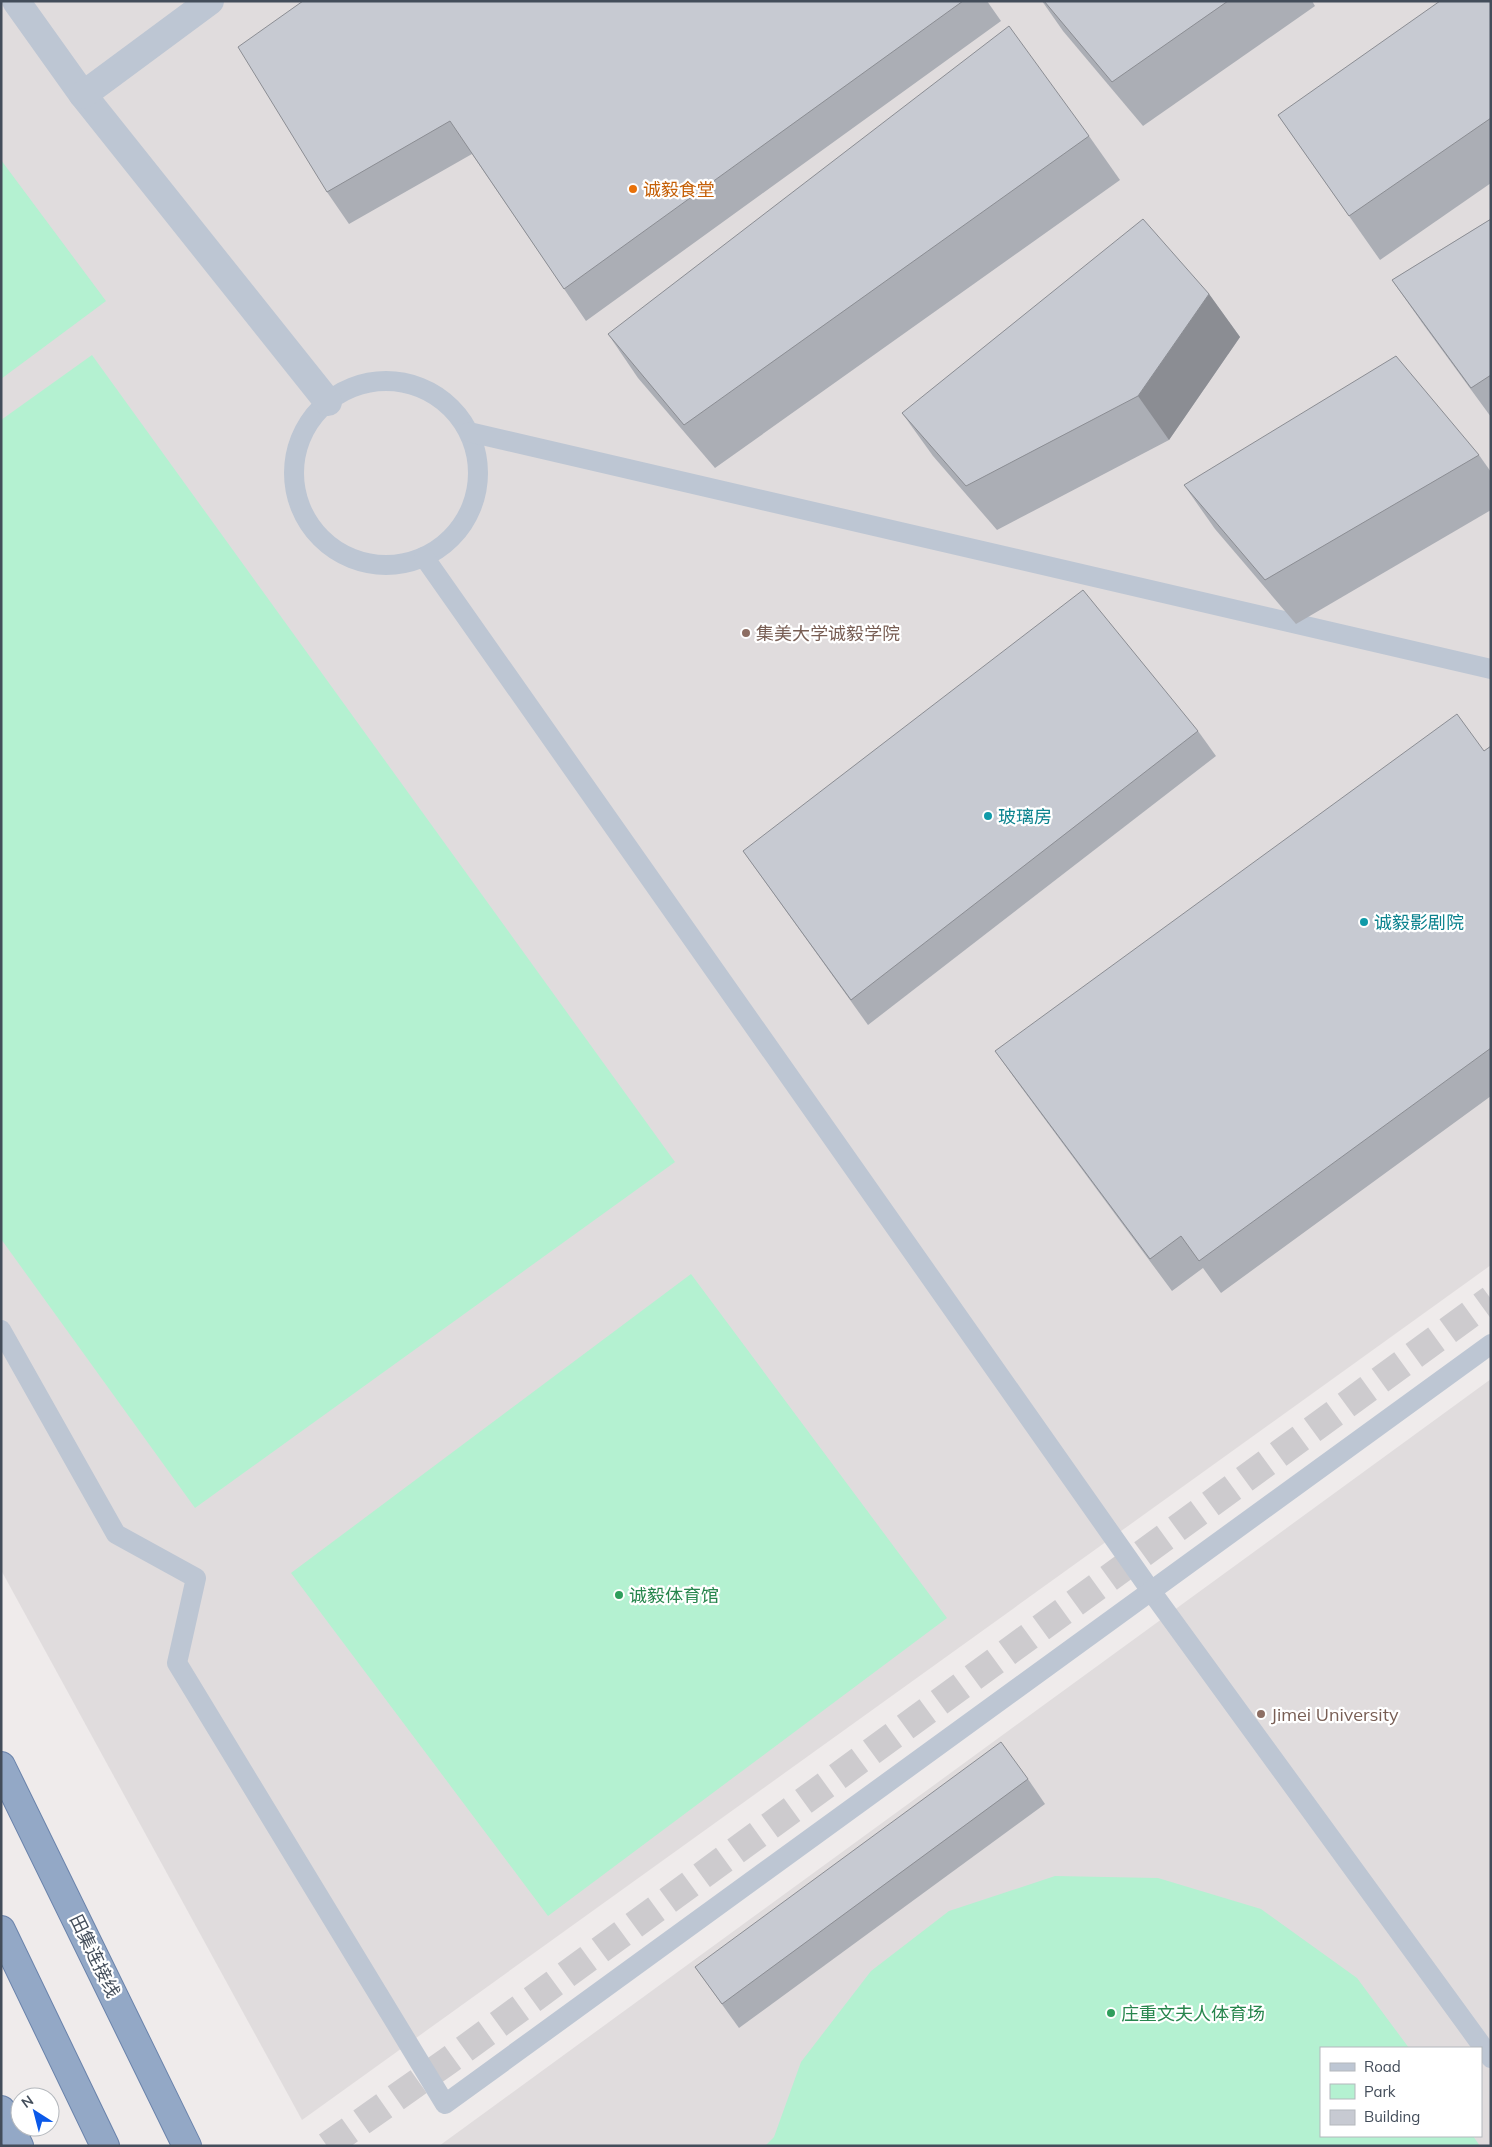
<svg xmlns="http://www.w3.org/2000/svg" width="1492" height="2147" font-family="Mulish,'Noto Sans SC',sans-serif">
<style>
.education{fill:#e0dcdd;fill-rule:evenodd}
.green{fill:#b4f1d1}
.lines{fill:none;stroke-linecap:round;stroke-linejoin:round}
.tertiary-tunnel{stroke:#cdcbce;stroke-width:28;stroke-dasharray:28 14;stroke-linecap:butt}
.trunk-casing{stroke:#6a83ab;stroke-width:30}
.service{stroke:#bdc6d3;stroke-width:20}
.minor{stroke:#bdc6d3;stroke-width:28}
.trunk{stroke:#93a8c6;stroke-width:28}
.wall{fill:#abaeb5}
.shaded-wall{fill:#8b8d93}
.building{fill:#c7cad2;stroke:#8b8d93}
.food-dot{fill:#e8710a;stroke:#fff;stroke-width:2}
.education-dot{fill:#8d6e63;stroke:#fff;stroke-width:2}
.culture-dot{fill:#0f9aa8;stroke:#fff;stroke-width:2}
.leisure-dot{fill:#2e9e5b;stroke:#fff;stroke-width:2}
.labels{text-anchor:middle;dominant-baseline:central;stroke-width:4.5;stroke-linejoin:round;paint-order:stroke}
.food-label{font-size:18px;fill:#c56008;stroke:#fff;text-anchor:start}
.education-label{font-size:18px;fill:#785e54;stroke:#fff;text-anchor:start}
.culture-label{font-size:18px;fill:#0d838f;stroke:#fff;text-anchor:start}
.leisure-label{font-size:18px;fill:#27864d;stroke:#fff;text-anchor:start}
.street-label{font-size:18px;fill:#434d5a;stroke:#fff}
</style>
<rect width="100%" height="100%" fill="#efebeb"/>
<g class="education">
<polygon points="1,1 1491,1 1491,1265 302,2120 1,1570"/>
<path d="M1491 1379V2146H439ZM1321 2048H1481V2136H1321Z"/>
</g>
<g class="green">
<polygon points="1,160 106,301 1,379"/>
<polygon points="92,355 675,1162 195,1508 1,1239 1,420"/>
<polygon points="691,1274 947,1618 548,1916 291,1573"/>
<polygon points="1055,1876 1158,1878 1261,1909 1357,1978 1409,2048 1321,2048 1321,2136 1473,2136 1480,2146 765,2146 774,2137 801,2062 871,1971 949,1911"/>
</g>
<g class="lines">
<polyline class="tertiary-tunnel" points="327,2146 448,2061 1491,1299"/>
<g class="trunk-casing">
<g id="trunk">
<polyline points="1,1766 187,2146"/>
<polyline points="1,1930 105,2146"/>
<polyline points="1,2110 19,2146"/>
</g>
</g>
<g class="service">
<circle cx="386" cy="473" r="92"/>
<polyline points="469,432 1491,669"/>
<polyline points="424,557 1151,1591 1491,2058"/>
<polyline points="1,1330 116,1534 196,1578 177,1663 445,2104 1491,1344"/>
</g>
<g class="minor">
<polyline points="16,1 83,95 328,402"/>
<polyline points="83,95 210,1"/>
</g>
<use href="#trunk" class="trunk"/>
</g>
<g class="wall">
<polygon points="303,1 987,1 1001,21 586,321 472,154 349,224 327,192"/>
<polygon points="1042,1 1312,1 1315,6 1143,126 1063,31"/>
<polygon points="1491,1 1491,183 1380,260 1278,115"/>
<polygon points="1089,136 1120,180 715,468 638,378 608,334"/>
<polygon points="1491,219 1491,417 1423,324 1392,280"/>
<polygon points="1209,294 1240,337 1169,440 997,530 933,456 902,413"/>
<polygon points="1479,455 1491,472 1491,510 1296,624 1215,529 1184,485"/>
<polygon points="1198,731 1216,756 868,1025 743,851"/>
<polygon points="1491,746 1491,1096 1221,1293 1203,1268 1172,1291 1018,1083 995,1051 1484,751"/>
<polygon points="1028,1779 1045,1804 739,2028 695,1967"/>
</g>
<polygon class="shaded-wall" points="1209,294 1240,337 1169,440 1138,396"/>
<g class="building">
<polygon points="303,1 963,1 564,289 450,121 327,192 238,47"/>
<polygon points="1044,1 1228,1 1112,82"/>
<polygon points="1440,1 1491,1 1491,118 1349,216 1278,115"/>
<polygon points="1009,26 1089,136 684,425 608,334"/>
<polygon points="1143,219 1209,294 1138,396 966,486 902,413"/>
<polygon points="1491,219 1491,375 1471,388 1392,280"/>
<polygon points="1396,356 1479,455 1265,580 1184,485"/>
<polygon points="1083,590 1198,731 851,1000 743,851"/>
<polygon points="1457,714 1484,751 1491,746 1491,1048 1199,1261 1181,1236 1150,1259 995,1051"/>
<polygon points="1001,1742 1028,1779 722,2004 695,1967"/>
</g>
<circle class="food-dot" cx="633" cy="189" r="5"/>
<g class="education-dot">
<circle cx="746" cy="633" r="5"/>
<circle cx="1261" cy="1714" r="5"/>
</g>
<g class="culture-dot">
<circle cx="988" cy="816" r="5"/>
<circle cx="1364" cy="922" r="5"/>
</g>
<g class="leisure-dot">
<circle cx="619" cy="1595" r="5"/>
<circle cx="1111" cy="2013" r="5"/>
</g>
<g class="labels">
<g class="food-label">
<text x="643" y="189">诚毅食堂</text>
</g>
<g class="education-label">
<text x="756" y="633">集美大学诚毅学院</text>
<text x="1271" y="1714">Jimei University</text>
</g>
<g class="culture-label">
<text x="998" y="816">玻璃房</text>
<text x="1374" y="922">诚毅影剧院</text>
</g>
<g class="leisure-label">
<text x="629" y="1595">诚毅体育馆</text>
<text x="1121" y="2013">庄重文夫人体育场</text>
</g>
<g class="street-label">
<text transform="translate(95 1956) rotate(64)">田集连接线</text>
</g>
</g>
<rect width="1492" height="2147" fill="none" stroke="#434d5a" stroke-width="5"/>
<rect x="1320" y="2047" width="162" height="90" fill="#ffffff" stroke="#b4b8bd"/>
<rect x="1330" y="2063" width="25" height="8" fill="#bdc6d3" stroke="#b4b8bd"/>
<text x="1364" y="2072" font-size="15" fill="#434d5a">Road</text>
<rect x="1330" y="2084" width="25" height="15" fill="#b4f1d1" stroke="#b4b8bd"/>
<text x="1364" y="2097" font-size="15" fill="#434d5a">Park</text>
<rect x="1330" y="2110" width="25" height="15" fill="#c7cad2" stroke="#b4b8bd"/>
<text x="1364" y="2122" font-size="15" fill="#434d5a">Building</text>
<g transform="translate(35 2112) rotate(324)"><circle r="24" fill="#ffffff" stroke="#b4b8bd"/>
<path d="M0-4L9 19L0 12L-9 19Z" fill="#0b59e9"/>
<text y="-8" font-size="14" font-weight="bold" text-anchor="middle" fill="#434d5a">N</text>
</g>
</svg>
